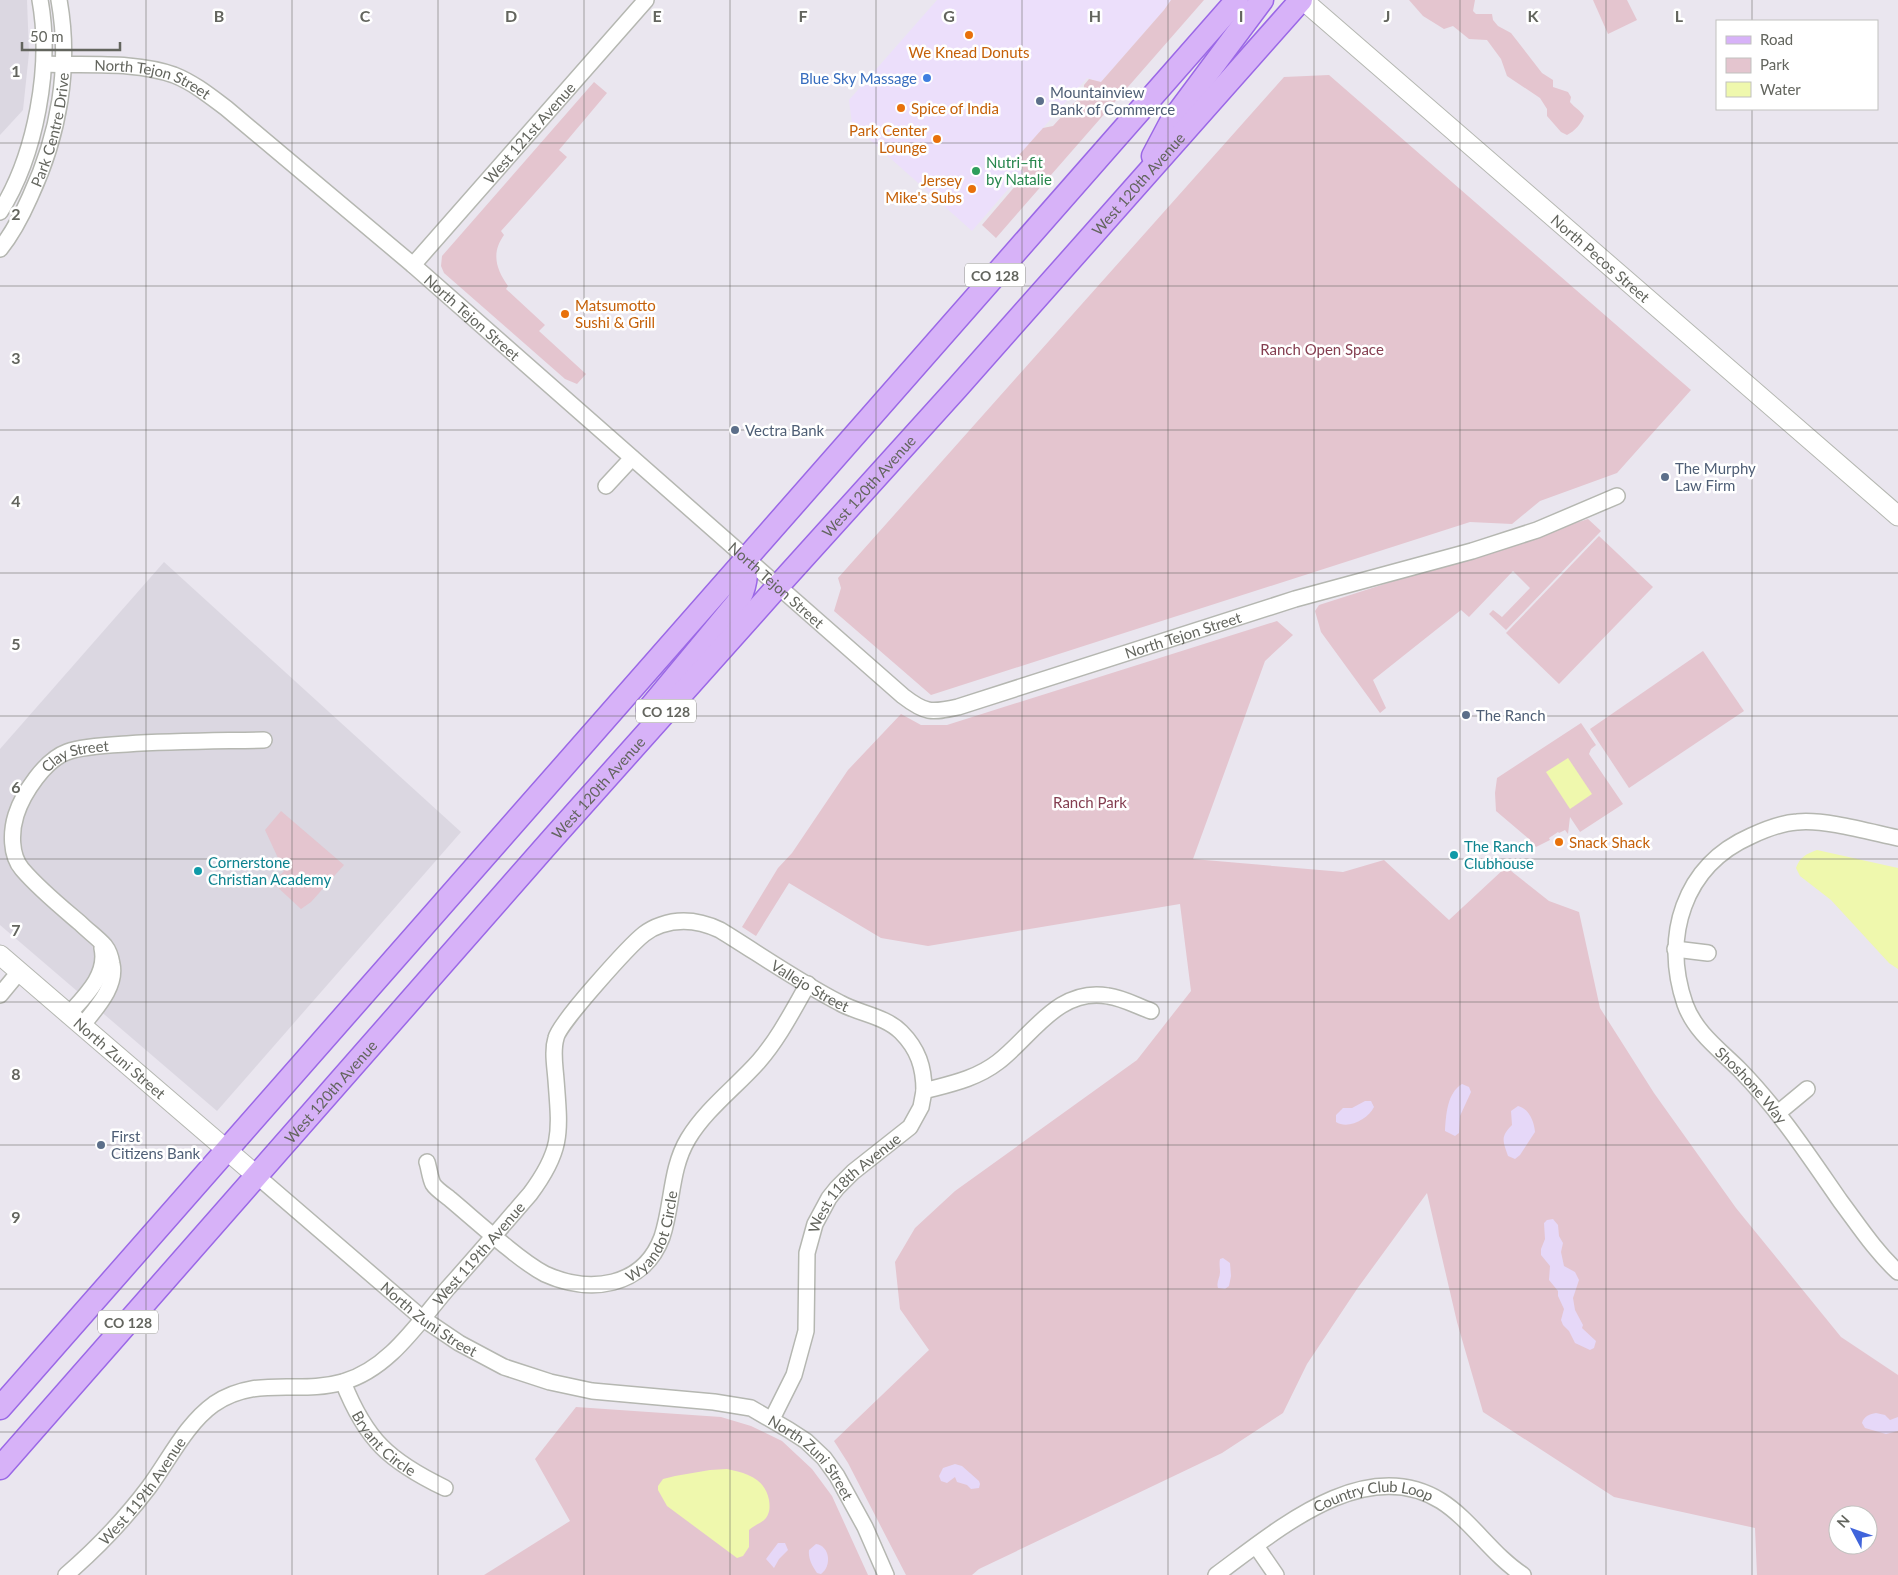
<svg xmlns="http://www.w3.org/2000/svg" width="1898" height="1575" font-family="Lato,sans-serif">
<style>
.commercial{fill:#ecdffb}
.education{fill:#dbd7e1}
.green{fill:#e4c5cf;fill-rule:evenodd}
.sand{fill:#e6d8f8}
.water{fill:#eff8ad}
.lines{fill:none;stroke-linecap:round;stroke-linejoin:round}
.minor-casing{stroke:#b5b7b1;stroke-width:18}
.tertiary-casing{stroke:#b5b7b1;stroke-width:21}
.primary-casing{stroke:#9b68e6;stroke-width:25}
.minor{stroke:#fff;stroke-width:15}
.tertiary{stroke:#fff;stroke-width:19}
.primary{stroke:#d7b2f8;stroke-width:22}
.grid{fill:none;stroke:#63655e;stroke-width:1;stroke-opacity:0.55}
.food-dot{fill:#e8710a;stroke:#fff;stroke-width:2}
.shop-dot{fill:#3f7fe0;stroke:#fff;stroke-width:2}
.service-dot{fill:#5c6f8a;stroke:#fff;stroke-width:2}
.leisure-dot{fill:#2e9e5b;stroke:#fff;stroke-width:2}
.culture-dot{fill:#0f9aa8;stroke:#fff;stroke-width:2}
.labels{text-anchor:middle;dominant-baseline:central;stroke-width:5;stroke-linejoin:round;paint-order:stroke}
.shield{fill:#fff;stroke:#92938e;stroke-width:1}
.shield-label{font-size:14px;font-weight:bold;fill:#63655e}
.food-label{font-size:15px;fill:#c56008;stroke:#fff;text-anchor:start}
.shop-label{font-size:15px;fill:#366cbe;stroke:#fff;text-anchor:end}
.street-label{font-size:15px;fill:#63655e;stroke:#fff}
.service-label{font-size:15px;fill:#4e5e75;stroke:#fff;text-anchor:start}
.leisure-label{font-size:15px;fill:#27864d;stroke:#fff;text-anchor:start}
.park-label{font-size:15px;fill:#843e50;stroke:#fff}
.culture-label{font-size:15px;fill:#0d838f;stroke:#fff;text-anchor:start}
.grid-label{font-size:16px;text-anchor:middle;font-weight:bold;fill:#63655e;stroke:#fff;stroke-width:5;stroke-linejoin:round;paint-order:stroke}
</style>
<rect width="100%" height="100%" fill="#eae6ef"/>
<polygon class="commercial" points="937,0 1171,0 1164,10 1101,82 1087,78 1012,163 1023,172 972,231 852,124 849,100"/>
<g class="education">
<polygon points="0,0 27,0 29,53 23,110 0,135"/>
<polygon points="164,562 461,832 217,1111 0,925 0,749"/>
</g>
<g class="green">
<polygon points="1171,0 1204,0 996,238 982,225 1022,178 1024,174 1019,155 1043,128 1053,126 1084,92 1084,85 1089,79 1101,82 1164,10"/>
<path d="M1409 0H1475L1473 11 1476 14H1492L1493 20 1498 26 1511 33 1542 73 1553 80V87L1568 92 1571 97 1570 102C1575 108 1580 110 1584 116 1581 124 1575 131 1567 135L1561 132 1547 116V109L1540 98 1507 76 1501 59 1487 40 1469 39 1453 26 1444 29 1423 16Z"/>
<polygon points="1593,0 1627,0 1637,20 1608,34"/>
<polygon points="1329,75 1691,390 1617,473 1540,501 1512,524 1470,522 931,695 834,611 841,588 838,578 1284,77"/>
<path d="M594 82 607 93 559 150 567 157 501 231 504 235C491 253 496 269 508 286L506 289 545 325 539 331 586 374 577 384 565 379 444 273 441 266 442 256Z"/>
<polygon points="1588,519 1601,531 1506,630 1489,614 1493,610 1502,617 1530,588 1513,571 1469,617 1461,610 1373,680 1386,708 1380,713 1321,632 1315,611 1319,605"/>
<polygon points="1599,536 1653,587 1559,684 1506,633"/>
<path d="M1277 621 1293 635 1265 661 1193 859 1343 872 1384 860 1449 920 1506 867 1549 901 1579 912 1600 1008 1654 1093 1736 1208 1841 1337 1898 1375V1575H1757L1755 1528 1614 1497 1483 1412 1457 1322 1427 1193 1357 1289 1307 1364 1283 1413 1222 1453 979 1569 972 1575H906L848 1463 834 1441 929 1350 900 1309 895 1262 915 1228 955 1191 1137 1060 1191 991 1180 904 928 946 881 938 789 883 756 936 742 927 778 868 792 853 848 770 901 714 921 725H947ZM1838 1515H1868V1545H1838Z"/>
<polygon points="1703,651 1744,711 1629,788 1590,729"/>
<polygon points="1581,723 1596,745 1591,749 1589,754 1623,804 1580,832 1570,817 1568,834 1565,830 1559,833 1558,832 1549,838 1550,840 1536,847 1529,839 1496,811 1495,793 1497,778"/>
<polygon points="281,811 344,865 311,902 301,909 273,883 284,871 265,830"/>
<polygon points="576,1407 721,1417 751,1426 782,1441 812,1469 832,1496 868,1575 484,1575 570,1521 535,1459"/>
</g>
<g class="sand">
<path d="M1462 1084 1469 1087 1471 1092 1460 1116 1459 1133 1455 1136 1445 1131C1446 1115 1447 1093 1462 1084Z"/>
<path d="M1365 1101H1371L1374 1107C1368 1119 1348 1130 1336 1122V1115L1343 1108H1352Z"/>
<path d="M1518 1106C1529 1109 1534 1121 1535 1132L1520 1155 1515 1159 1508 1156C1503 1141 1500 1137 1512 1125L1511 1111Z"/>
<polygon points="1553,1219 1558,1225 1559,1236 1563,1243 1561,1252 1564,1266 1575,1272 1579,1280 1573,1298 1575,1310 1583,1325 1582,1328 1596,1341 1594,1348 1590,1350 1575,1343 1569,1331 1563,1325 1561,1320 1564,1309 1558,1296 1558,1291 1549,1280 1550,1266 1541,1255 1541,1249 1545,1239 1544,1223 1547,1220"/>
<path d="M1223 1258 1230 1263 1231 1276 1229 1286 1225 1289 1218 1288C1216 1282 1220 1278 1220 1272 1220 1267 1219 1264 1220 1259Z"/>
<path d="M1876 1413 1885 1415 1890 1420 1898 1417V1431L1886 1434 1865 1428 1862 1423C1864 1416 1870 1414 1876 1413Z"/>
<polygon points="955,1464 962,1466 979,1481 980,1484 979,1488 971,1489 967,1485 957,1482 955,1477 947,1483 941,1481 939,1476 943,1468"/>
<polygon points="778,1543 785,1543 788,1550 779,1559 774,1568 766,1559"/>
<path d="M816 1544C830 1546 832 1566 821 1574L817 1573C812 1566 808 1558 809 1550Z"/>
</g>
<g class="water">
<polygon points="1568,758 1592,794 1570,809 1546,772"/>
<path d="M1817 850 1898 868V969L1889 963 1831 900 1800 876 1796 868C1800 857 1806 854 1817 850Z"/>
<path d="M727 1469C746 1473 765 1478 769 1500 770 1507 770 1512 766 1518 761 1524 754 1525 749 1530V1547L743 1556 737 1558 667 1506 658 1490V1486L663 1479 675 1476 710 1470Z"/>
</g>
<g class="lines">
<g class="minor-casing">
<g id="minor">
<path id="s1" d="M44 64C87 66 134 61 174 75 194 83 210 96 226 108L413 265 903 696C925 713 931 713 958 707L1295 599 1472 551 1537 530 1617 496"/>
<path d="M0 212C36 155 52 66 40 0"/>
<path id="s2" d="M0 249C13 233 22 215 30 197 59 135 71 67 59 0"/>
<path id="s3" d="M413 265 646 0"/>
<polyline points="606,486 632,458"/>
<path id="s4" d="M1898 838C1870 832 1825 819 1797 822 1781 823 1766 829 1751 836 1683 866 1662 937 1685 1004 1695 1032 1720 1050 1740 1070 1779 1110 1809 1156 1841 1202 1859 1226 1876 1252 1898 1272"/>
<polyline points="1675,949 1708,953"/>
<polyline points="0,995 19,972"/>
<path d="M68 1015C85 996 108 975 102 948"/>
<path id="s5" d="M82 1026C95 1009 117 987 112 964 111 958 109 951 105 946 98 938 88 931 80 923 60 906 39 889 22 869 10 855 11 831 16 815 23 793 45 760 67 752 83 746 110 745 127 744 173 741 218 741 264 740"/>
<polyline points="1778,1113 1807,1089"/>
<path id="s6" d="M427 1162C429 1168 430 1178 433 1184 436 1189 445 1195 450 1199 469 1215 488 1232 508 1248 519 1257 532 1267 545 1274 589 1294 643 1288 662 1237 673 1204 670 1169 688 1139 706 1109 736 1087 759 1061 779 1038 793 1010 808 984"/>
<path id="s7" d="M257 1176 422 1318 459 1343 504 1367 550 1382 592 1391 714 1402 751 1408 789 1430 806 1441 824 1458 837 1476 865 1527 886 1575"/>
<path id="s8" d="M343 1382C366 1440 389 1461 445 1488"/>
<path id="s9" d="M772 1419 794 1375 806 1331 807 1253 815 1224 829 1198 837 1188 853 1172 910 1127 921 1107 924 1091C950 1084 976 1079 998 1062 1032 1036 1058 987 1108 996 1123 998 1137 1006 1151 1011"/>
<polyline points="1256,1546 1276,1575"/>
<path id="s10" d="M66 1575C96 1549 125 1519 149 1487 169 1460 186 1424 214 1404 257 1375 298 1395 343 1382 389 1369 418 1323 448 1288 476 1257 503 1225 530 1194 563 1150 560 1132 556 1080 555 1066 552 1051 556 1038 559 1023 630 945 644 934 649 930 655 927 661 925 681 918 701 921 720 930 759 954 799 982 840 1003 860 1014 885 1016 901 1032 918 1049 924 1067 924 1091"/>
<path id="s11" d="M1216 1575C1275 1532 1364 1453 1441 1501 1471 1520 1492 1555 1523 1575"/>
</g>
</g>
<g class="tertiary-casing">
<g id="tertiary">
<path id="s12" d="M1303 0 1898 516"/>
<path id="s13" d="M0 955 257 1176"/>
</g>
</g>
<g class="primary-casing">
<g id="primary">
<polyline points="1153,156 1171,122 1262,0"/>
<path d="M648 710 737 603C746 588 747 574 746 557"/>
<polyline points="0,1408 1237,0"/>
<path id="s14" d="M0 1468 553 838 778 586 957 388 1301 0"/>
</g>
</g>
<use href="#minor" class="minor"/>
<use href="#tertiary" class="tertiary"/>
<use href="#primary" class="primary"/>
</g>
<path class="grid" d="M146 0V1575M292 0V1575M438 0V1575M584 0V1575M730 0V1575M876 0V1575M1022 0V1575M1168 0V1575M1314 0V1575M1460 0V1575M1606 0V1575M1752 0V21M1752 109V1575M0 143H1898M0 286H1898M0 430H1898M0 573H1898M0 716H1898M0 859H1898M0 1002H1898M0 1145H1898M0 1289H1898M0 1432H1898"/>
<g class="food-dot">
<circle cx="969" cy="35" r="5"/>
<circle cx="901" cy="108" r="5"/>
<circle cx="937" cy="139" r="5"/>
<circle cx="972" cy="189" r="5"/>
<circle cx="565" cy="314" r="5"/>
<circle cx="1559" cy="842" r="5"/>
</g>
<circle class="shop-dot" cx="927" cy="78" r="5"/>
<g class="service-dot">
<circle cx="1040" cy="101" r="5"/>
<circle cx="735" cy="430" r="5"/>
<circle cx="1665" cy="477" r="5"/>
<circle cx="1466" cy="715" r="5"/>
<circle cx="101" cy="1145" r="5"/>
</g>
<circle class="leisure-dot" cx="976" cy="171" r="5"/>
<g class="culture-dot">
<circle cx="1454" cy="855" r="5"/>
<circle cx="198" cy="871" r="5"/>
</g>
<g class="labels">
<g class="shield">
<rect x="965" y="263.5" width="60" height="23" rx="4"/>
<rect x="636" y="699.5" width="60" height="23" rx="4"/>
<rect x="98" y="1310.5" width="60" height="23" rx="4"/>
</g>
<g class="shield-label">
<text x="995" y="275">CO 128</text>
<text x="666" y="711">CO 128</text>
<text x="128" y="1322">CO 128</text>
</g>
<g class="food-label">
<text x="969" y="52" text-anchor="middle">We Knead Donuts</text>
<text x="911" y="108">Spice of India</text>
<text x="927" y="130" text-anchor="end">Park Center<tspan x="927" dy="17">Lounge</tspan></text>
<text x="962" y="180" text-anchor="end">Jersey<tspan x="962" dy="17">Mike's Subs</tspan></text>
<text x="575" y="305">Matsumotto<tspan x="575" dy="17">Sushi &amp; Grill</tspan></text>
<text x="1569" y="842">Snack Shack</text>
</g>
<g class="shop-label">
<text x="917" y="78">Blue Sky Massage</text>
</g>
<g class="street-label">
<text stroke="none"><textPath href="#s1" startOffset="111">North Tejon Street</textPath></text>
<text stroke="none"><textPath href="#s2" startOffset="131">Park Centre Drive</textPath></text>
<text stroke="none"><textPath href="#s3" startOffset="176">West 121st Avenue</textPath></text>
<text stroke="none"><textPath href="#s14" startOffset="1716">West 120th Avenue</textPath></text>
<text stroke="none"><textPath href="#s12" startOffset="394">North Pecos Street</textPath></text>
<text stroke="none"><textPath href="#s1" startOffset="516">North Tejon Street</textPath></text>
<text stroke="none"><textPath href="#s14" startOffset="1311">West 120th Avenue</textPath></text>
<text stroke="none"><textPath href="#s1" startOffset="921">North Tejon Street</textPath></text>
<text stroke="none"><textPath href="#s1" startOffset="1385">North Tejon Street</textPath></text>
<text stroke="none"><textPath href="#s5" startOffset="350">Clay Street</textPath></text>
<text stroke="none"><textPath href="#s14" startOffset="906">West 120th Avenue</textPath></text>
<text stroke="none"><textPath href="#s10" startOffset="1114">Vallejo Street</textPath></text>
<text stroke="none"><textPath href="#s13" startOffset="158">North Zuni Street</textPath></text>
<text stroke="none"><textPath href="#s4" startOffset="456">Shoshone Way</textPath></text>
<text stroke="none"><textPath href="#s14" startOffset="501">West 120th Avenue</textPath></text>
<text stroke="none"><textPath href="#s9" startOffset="260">West 118th Avenue</textPath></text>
<text stroke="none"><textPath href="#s6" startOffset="302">Wyandot Circle</textPath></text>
<text stroke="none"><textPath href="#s10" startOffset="549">West 119th Avenue</textPath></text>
<text stroke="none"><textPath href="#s7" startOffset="224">North Zuni Street</textPath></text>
<text stroke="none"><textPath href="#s8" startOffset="75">Bryant Circle</textPath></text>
<text stroke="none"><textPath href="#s7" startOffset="644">North Zuni Street</textPath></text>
<text stroke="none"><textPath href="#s10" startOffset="114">West 119th Avenue</textPath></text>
<text stroke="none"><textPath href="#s11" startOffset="181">Country Club Loop</textPath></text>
</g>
<g class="service-label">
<text x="1050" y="92">Mountainview<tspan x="1050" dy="17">Bank of Commerce</tspan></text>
<text x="745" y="430">Vectra Bank</text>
<text x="1675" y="468">The Murphy<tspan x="1675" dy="17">Law Firm</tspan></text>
<text x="1476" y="715">The Ranch</text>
<text x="111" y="1136">First<tspan x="111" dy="17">Citizens Bank</tspan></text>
</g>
<g class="leisure-label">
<text x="986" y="162">Nutri–fit<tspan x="986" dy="17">by Natalie</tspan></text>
</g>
<g class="park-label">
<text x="1322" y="349">Ranch Open Space</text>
<text x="1090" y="802">Ranch Park</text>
</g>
<g class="culture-label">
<text x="1464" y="846">The Ranch<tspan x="1464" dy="17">Clubhouse</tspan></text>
<text x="208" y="862">Cornerstone<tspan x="208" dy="17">Christian Academy</tspan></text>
</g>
</g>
<g class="grid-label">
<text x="219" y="22">B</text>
<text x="365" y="22">C</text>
<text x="511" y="22">D</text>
<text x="657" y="22">E</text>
<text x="803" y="22">F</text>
<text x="949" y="22">G</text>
<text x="1095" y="22">H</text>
<text x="1241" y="22">I</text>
<text x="1387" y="22">J</text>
<text x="1533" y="22">K</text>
<text x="1679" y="22">L</text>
<text x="16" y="77">1</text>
<text x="16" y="220">2</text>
<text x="16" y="364">3</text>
<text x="16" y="507">4</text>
<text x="16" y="650">5</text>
<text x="16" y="793">6</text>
<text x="16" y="936">7</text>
<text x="16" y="1080">8</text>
<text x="16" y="1223">9</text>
</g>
<rect x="1716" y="20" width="162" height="90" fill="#ffffff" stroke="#c1c1bf"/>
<rect x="1726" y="36" width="25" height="8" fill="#d7b2f8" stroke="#c1c1bf"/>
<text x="1760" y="45" font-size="15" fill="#63655e">Road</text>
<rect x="1726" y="58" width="25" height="15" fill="#e4c5cf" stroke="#c1c1bf"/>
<text x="1760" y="70" font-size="15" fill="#63655e">Park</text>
<rect x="1726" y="82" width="25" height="15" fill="#eff8ad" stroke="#c1c1bf"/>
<text x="1760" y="95" font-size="15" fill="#63655e">Water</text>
<g transform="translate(1853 1530) rotate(311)"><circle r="24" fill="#ffffff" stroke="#c1c1bf"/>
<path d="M0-4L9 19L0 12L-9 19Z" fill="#4064db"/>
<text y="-8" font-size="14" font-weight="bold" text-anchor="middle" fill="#63655e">N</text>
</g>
<path d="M22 42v8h98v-8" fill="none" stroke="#63655e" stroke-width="2.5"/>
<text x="30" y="42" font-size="15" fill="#63655e" stroke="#ffffff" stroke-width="4" paint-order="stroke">50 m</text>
</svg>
